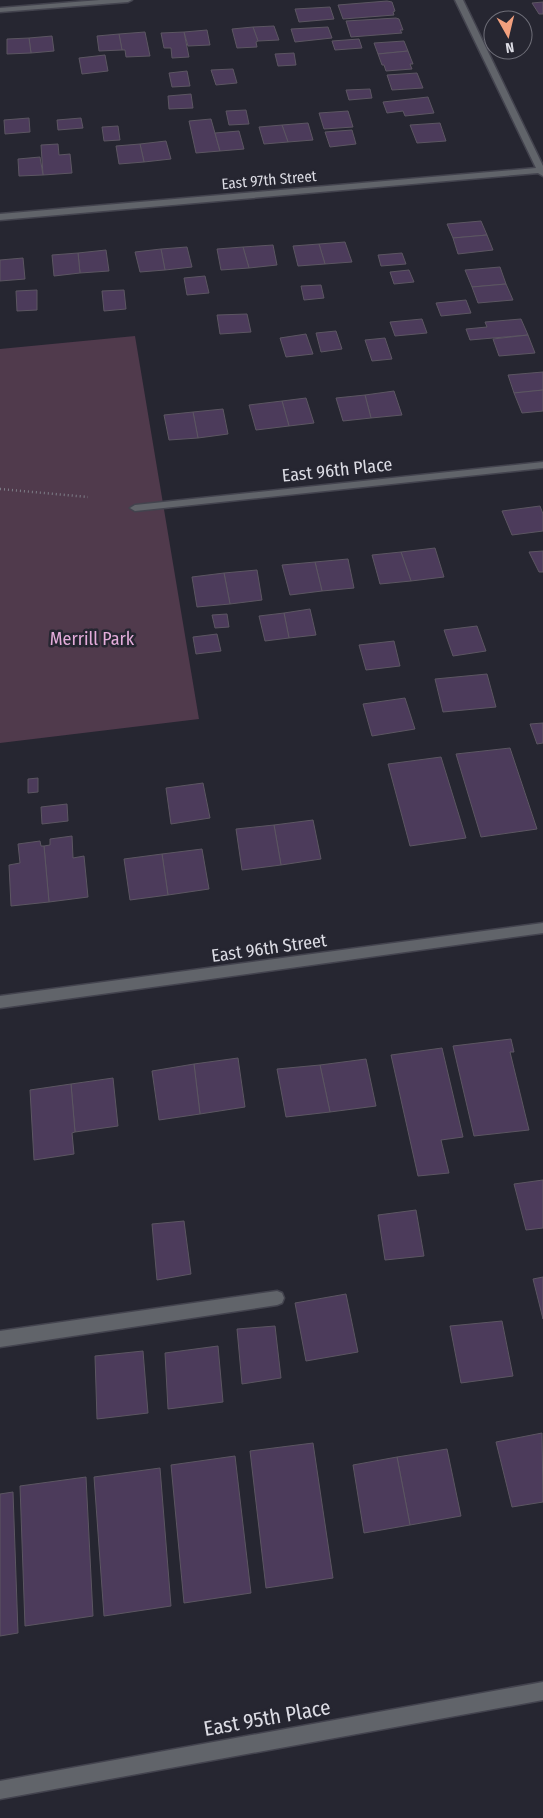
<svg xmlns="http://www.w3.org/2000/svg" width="543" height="1818" font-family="'Fira Sans Condensed',sans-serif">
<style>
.green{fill:#503a4c}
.building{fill:#4c3b5b;stroke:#5c5662}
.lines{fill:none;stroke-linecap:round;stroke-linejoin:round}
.minor-casing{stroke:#43434e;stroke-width:3}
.path{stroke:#7d7d87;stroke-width:2.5;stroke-dasharray:1 3;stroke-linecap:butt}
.minor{fill:#61646a;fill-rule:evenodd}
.labels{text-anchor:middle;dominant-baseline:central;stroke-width:5;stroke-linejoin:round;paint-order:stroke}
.far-street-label{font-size:15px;fill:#dcdce4;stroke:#262631}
.street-label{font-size:18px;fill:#dcdce4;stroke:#262631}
.park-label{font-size:18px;fill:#e4addb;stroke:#262631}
.near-street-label{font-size:21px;fill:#dcdce4;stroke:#262631}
</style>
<rect width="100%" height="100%" fill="#262631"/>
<polygon class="green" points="135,336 199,719 0,743 0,349"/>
<g class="building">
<polygon points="387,1 392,2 395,11 393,12 394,15 343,19 338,5"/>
<polygon points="543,2 543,14 539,14 532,3"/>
<polygon points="330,7 334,19 299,22 295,9"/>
<polygon points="396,18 399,19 403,30 400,30 402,33 351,37 346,21"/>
<polygon points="274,26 279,40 258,41 253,27"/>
<polygon points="253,27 258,41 256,42 257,47 237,48 232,29"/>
<polygon points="328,27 332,38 295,42 291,29"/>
<polygon points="207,30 210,45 188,46 184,32"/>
<polygon points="145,32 150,56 126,57 125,50 122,50 119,34"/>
<polygon points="184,32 189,57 172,58 171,48 164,48 161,33"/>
<polygon points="119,34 122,50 99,51 97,36"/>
<polygon points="52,36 54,51 31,53 29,38"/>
<polygon points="29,38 31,53 7,54 7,39"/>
<polygon points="359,39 362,48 335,50 332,41"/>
<polygon points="404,41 408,51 378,54 374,43"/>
<polygon points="408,51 413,64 410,64 412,69 386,71 384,65 382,65 378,54"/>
<polygon points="294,53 296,65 278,66 275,54"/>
<polygon points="105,55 108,71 82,74 79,58"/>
<polygon points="233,69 237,83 216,85 211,70"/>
<polygon points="187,71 190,86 172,87 169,73"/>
<polygon points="417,73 423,88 392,90 387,75"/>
<polygon points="370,89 372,98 349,100 346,90"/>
<polygon points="191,94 193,108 169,109 168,96"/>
<polygon points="428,97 434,113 405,116 403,111 387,113 383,102"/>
<polygon points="246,110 249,124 229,125 226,111"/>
<polygon points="348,111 353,127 324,129 319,113"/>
<polygon points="29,118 30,132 5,134 4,120"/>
<polygon points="81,118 83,128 58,130 57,120"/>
<polygon points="211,119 220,151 196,153 189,121"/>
<polygon points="308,123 313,140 288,142 282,125"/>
<polygon points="440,123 446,141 417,143 410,125"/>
<polygon points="282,125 288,142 264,144 259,127"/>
<polygon points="118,126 120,140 104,141 102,127"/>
<polygon points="352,130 356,144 330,147 325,132"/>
<polygon points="239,131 244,149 220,151 215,133"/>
<polygon points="166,141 171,159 144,162 140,144"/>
<polygon points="58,144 59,155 70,154 72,173 43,175 41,145"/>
<polygon points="140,144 144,162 119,164 116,146"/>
<polygon points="40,157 43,175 19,176 18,159"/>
<polygon points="481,221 487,235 453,238 447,224"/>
<polygon points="487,235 493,250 458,254 453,238"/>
<polygon points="345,242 352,262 325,264 319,244"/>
<polygon points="319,244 325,264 298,266 293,246"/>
<polygon points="273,245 277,265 249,268 243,247"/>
<polygon points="187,247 192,267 165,270 161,249"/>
<polygon points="243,247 249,268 221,270 217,249"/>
<polygon points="161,249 165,270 140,272 135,252"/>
<polygon points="106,250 109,271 80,273 78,253"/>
<polygon points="78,253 80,273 54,276 52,255"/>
<polygon points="402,253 406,264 381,266 378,255"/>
<polygon points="23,258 25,279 0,281 0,260"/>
<polygon points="500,267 506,284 472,287 465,270"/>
<polygon points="409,270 414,282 394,284 390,272"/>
<polygon points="205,276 209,293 187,295 184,278"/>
<polygon points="506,284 513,300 478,303 472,287"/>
<polygon points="321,285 324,298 304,300 301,286"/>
<polygon points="37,290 37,310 17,311 16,291"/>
<polygon points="124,290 126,309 104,311 102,291"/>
<polygon points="466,300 471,313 441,316 436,303"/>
<polygon points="247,314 251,332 220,334 217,315"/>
<polygon points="422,319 427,333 395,336 390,322"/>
<polygon points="521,319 528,335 470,340 466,329 487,327 485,322"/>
<polygon points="336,331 342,349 321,352 316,333"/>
<polygon points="306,334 313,354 286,357 280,338"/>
<polygon points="528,335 535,353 499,356 493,339"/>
<polygon points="385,338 392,359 372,361 365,340"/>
<polygon points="543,372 543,390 514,393 508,375"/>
<polygon points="543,390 543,411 522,413 514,393"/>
<polygon points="394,391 402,415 371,418 365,395"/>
<polygon points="365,395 371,418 343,421 336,398"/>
<polygon points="306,398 314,423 289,426 282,401"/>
<polygon points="282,401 289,426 256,430 249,405"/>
<polygon points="223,409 228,434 198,438 193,412"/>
<polygon points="193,412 198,438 169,440 164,415"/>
<polygon points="540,506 543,514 543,531 512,535 502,511"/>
<polygon points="435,548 444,577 411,581 401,552"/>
<polygon points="543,551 543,572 539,572 529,552"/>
<polygon points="401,552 411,581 380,584 372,555"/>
<polygon points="348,559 354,588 322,591 315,562"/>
<polygon points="315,562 322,591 290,595 282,565"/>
<polygon points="257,570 262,600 230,604 224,573"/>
<polygon points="224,573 230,604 197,607 192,577"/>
<polygon points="310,609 316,635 289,638 284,613"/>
<polygon points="284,613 289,638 265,641 259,616"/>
<polygon points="227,614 229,627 215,628 212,615"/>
<polygon points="477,626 486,651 453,656 444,630"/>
<polygon points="217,634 221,651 196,654 193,637"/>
<polygon points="394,641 400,666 366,670 359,645"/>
<polygon points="487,674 496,707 443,712 435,679"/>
<polygon points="405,698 415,729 372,736 363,704"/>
<polygon points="543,723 543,743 537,744 530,724"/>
<polygon points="510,748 537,829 481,837 456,754"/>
<polygon points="441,757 466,838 410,846 388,764"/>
<polygon points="38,778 38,792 28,793 28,779"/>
<polygon points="203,783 210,818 171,824 166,788"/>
<polygon points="67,804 68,821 42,824 41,807"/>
<polygon points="313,820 321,859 281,865 274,825"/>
<polygon points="274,825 281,865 242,870 236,829"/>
<polygon points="72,836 73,858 84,856 88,897 49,902 44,846 50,845 50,839"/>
<polygon points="40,841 41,846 44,846 49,902 11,906 9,865 20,863 18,844"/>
<polygon points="202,849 209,889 168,895 162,854"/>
<polygon points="162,854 168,895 130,900 124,859"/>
<polygon points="511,1039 514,1052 510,1052 529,1130 474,1136 453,1046"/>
<polygon points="442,1048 463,1137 441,1140 449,1173 418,1176 391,1055"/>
<polygon points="238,1058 245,1107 200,1114 194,1064"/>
<polygon points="366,1059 376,1106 330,1112 320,1065"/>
<polygon points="194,1064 200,1114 159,1120 152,1071"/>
<polygon points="320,1065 330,1112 286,1117 277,1069"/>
<polygon points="113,1078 118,1126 75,1132 71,1084"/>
<polygon points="71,1084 75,1132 72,1133 74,1154 34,1160 30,1090"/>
<polygon points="543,1180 543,1228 526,1230 514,1184"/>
<polygon points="416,1210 424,1256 385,1260 378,1215"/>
<polygon points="184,1221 191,1274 157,1280 152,1224"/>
<polygon points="543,1277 543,1319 533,1279"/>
<polygon points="346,1294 358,1352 306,1361 295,1303"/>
<polygon points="502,1321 513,1376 461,1383 450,1326"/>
<polygon points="275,1326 281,1378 242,1384 237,1329"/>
<polygon points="218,1346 223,1402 168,1409 165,1353"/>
<polygon points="143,1351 148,1413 97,1419 95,1356"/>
<polygon points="542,1433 543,1502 512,1507 496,1442"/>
<polygon points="313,1443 333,1578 266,1588 250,1451"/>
<polygon points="447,1449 461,1516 410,1525 397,1457"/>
<polygon points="235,1456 251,1593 184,1603 171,1465"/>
<polygon points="397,1457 410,1525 364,1533 353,1465"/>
<polygon points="160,1468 171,1606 104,1616 94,1477"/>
<polygon points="86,1477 93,1616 25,1626 20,1486"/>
<polygon points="13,1492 18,1633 0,1636 0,1494"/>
</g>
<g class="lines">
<g class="minor-casing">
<g id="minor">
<polygon points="100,0 132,0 128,2 0,12 0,8"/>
<polygon points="455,0 463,0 543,166 543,176 538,173 0,220 0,214 536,168"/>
<polygon points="543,462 543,468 135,511 130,508 135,505"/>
<polygon points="543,923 543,933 0,1008 0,996"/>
<polygon points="277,1291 282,1293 284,1298 282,1303 277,1305 0,1347 0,1331"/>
<polygon points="543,1682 543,1700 0,1799 0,1781"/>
</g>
</g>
<polyline class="path" points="0,489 88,497"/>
<use href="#minor" class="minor"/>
</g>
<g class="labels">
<g class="far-street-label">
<text transform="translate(269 180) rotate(-5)">East 97th Street</text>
</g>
<g class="street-label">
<text transform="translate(337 470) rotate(-6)">East 96th Place</text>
<text transform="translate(269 948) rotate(-8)">East 96th Street</text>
</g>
<g class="park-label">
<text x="92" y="639">Merrill Park</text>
</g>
<g class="near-street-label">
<text transform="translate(267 1718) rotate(-10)">East 95th Place</text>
</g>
</g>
<g transform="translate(508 35) rotate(172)"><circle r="24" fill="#262631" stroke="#6f6f79"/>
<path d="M0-4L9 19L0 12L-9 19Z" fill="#f2a07e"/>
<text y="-8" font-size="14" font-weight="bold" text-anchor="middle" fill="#dcdce4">N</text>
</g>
</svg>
